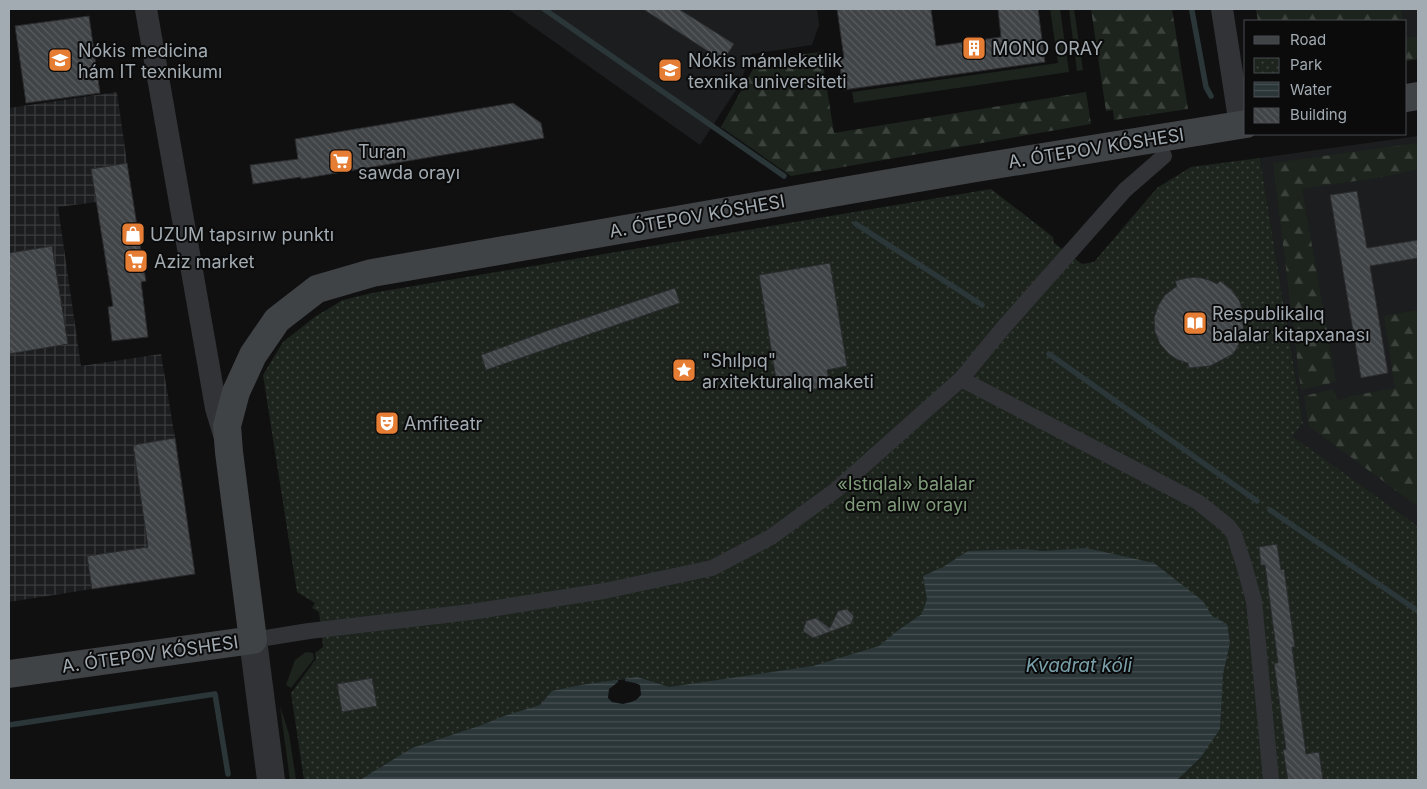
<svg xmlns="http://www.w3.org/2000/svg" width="1427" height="789" font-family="Inter,sans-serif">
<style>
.built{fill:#1c1d1e}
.industrial{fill:url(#industrial-grid)}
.green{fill:#1d241d}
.forest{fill:url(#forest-firs)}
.park{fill:url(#park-dots)}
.water{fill:url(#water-rules)}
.pier{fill:#101011}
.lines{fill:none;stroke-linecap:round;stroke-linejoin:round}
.stream{stroke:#2b3639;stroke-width:5.5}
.building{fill:url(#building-back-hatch);stroke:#2a2b2d}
.pedestrian{stroke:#313336;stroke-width:16}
.minor{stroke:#313336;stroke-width:22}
.tertiary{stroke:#313336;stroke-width:28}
.secondary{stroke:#404346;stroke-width:28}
.labels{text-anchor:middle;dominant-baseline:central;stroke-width:4;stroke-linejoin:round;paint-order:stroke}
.poi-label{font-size:18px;fill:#a2abb1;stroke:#0b0b0c;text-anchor:start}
.street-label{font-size:18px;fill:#a2abb1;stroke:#0b0b0c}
.park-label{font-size:18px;fill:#809c7a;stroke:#0b0b0c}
.water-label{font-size:19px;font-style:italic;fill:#7aa1ab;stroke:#0b0b0c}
</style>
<defs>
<pattern id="industrial-grid" width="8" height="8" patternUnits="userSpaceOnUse" patternTransform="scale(1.25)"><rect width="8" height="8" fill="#1c1d1e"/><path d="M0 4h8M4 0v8" fill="none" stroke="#3a3b3c"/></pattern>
<pattern id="forest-firs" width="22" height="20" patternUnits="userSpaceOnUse" patternTransform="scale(1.25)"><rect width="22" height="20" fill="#1d241d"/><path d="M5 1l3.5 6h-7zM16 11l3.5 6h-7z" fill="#3b413b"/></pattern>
<pattern id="park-dots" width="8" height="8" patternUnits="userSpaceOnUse" patternTransform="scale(1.25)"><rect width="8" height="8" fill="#1d241d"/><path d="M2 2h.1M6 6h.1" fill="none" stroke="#3b413b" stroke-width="1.8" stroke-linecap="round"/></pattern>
<pattern id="water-rules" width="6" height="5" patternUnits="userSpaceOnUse" patternTransform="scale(1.25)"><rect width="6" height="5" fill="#2b3639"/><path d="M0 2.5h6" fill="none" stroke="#475053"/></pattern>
<pattern id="building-back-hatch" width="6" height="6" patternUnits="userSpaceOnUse" patternTransform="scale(1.25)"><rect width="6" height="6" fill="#414447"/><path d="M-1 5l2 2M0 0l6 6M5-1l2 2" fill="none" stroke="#595c5f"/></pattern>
</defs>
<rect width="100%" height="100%" fill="#101011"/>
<g class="built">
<polygon points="508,9 817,9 819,25 812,45 752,54 738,87 700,145"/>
<polygon points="1256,9 1418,9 1418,59 1406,61 1406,21 1258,21"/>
<polygon points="1418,136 1418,526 1291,436 1303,423 1260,158"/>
</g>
<polygon class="industrial" points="117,92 127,163 92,170 97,202 58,207 81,366 161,354 175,438 133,445 148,547 87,556 92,589 9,602 9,108"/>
<g class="green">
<polygon points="1050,9 1060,9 1069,72 854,103 852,92 1058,63"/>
<polygon points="1069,9 1074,9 1083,70 1077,71"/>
<polygon points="306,652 313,653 314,659 291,688 286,685 295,660"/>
<polygon points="280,706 289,734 296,780 290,780"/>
</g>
<g class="forest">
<polygon points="1091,9 1172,9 1188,109 1114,120 1113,110 1106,111"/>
<polygon points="1256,9 1401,9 1403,21 1258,21"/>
<polygon points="1418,36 1418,59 1406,61 1406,38"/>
<polygon points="821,52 834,133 1086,92 1091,124 791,176 721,127 758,60"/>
<polygon points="1418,143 1418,169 1389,176 1302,189 1336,382 1301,390 1273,163"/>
<polygon points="1418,310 1418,507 1309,426 1304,396 1333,389 1338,401 1351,396 1395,388 1384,316"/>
</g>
<polygon class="park" points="1260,158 1303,423 1292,436 1418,526 1418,780 304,780 291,693 316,659 315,653 323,647 319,612 312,608 315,603 297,592 263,375 283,342 316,316 343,300 372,293 991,189 1053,237 1054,243 1082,264 1094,262 1157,188 1191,167"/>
<polygon class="water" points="1086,548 1154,563 1203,601 1212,616 1227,624 1230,643 1223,674 1220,729 1201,757 1177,780 360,780 412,748 482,725 501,717 540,705 552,691 581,685 637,677 669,687 813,666 879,646 897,631 922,614 927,599 923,576 943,567 968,551 1025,549 1043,551"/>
<polygon class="pier" points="625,679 625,681 635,683 640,685 641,695 636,700 631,702 623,704 612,702 608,698 609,689 618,682 618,680"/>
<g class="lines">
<g class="stream">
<polyline points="544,9 784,176"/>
<polyline points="1192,11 1206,87 1211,96"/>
<polyline points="856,224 982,305"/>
<polyline points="1049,354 1257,501"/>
<polyline points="1270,510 1418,611"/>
<polyline points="9,725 215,694 228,774"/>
</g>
</g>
<g class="building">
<polygon points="643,9 679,9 734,44 723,61"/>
<polygon points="837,9 931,9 936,46 1001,37 998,9 1038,9 1045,62 843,90 839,59 844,58"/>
<polygon points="89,16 100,93 26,103 15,26"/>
<polygon points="513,103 541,123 544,138 301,179 301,177 253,184 250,165 298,159 295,139"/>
<polygon points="127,163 146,281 141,282 148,337 112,341 108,307 113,306 91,169"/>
<polygon points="1357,191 1367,248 1418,240 1418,258 1370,266 1388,373 1361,378 1330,195"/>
<polygon points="52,246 68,344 9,354 9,253"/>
<polygon points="830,263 847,366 827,370 829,379 825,384 821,388 810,390 805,388 799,382 789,376 776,379 759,275"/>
<polygon points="1197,277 1209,280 1217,284 1220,281 1232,290 1240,302 1244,317 1243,333 1237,348 1233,354 1210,366 1189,368 1188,363 1178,360 1169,354 1160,344 1155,332 1154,318 1158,306 1165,295 1177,286 1175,281 1187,278"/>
<polygon points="675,288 680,303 486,370 481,355 552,329"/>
<polygon points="175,438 195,574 92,589 87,556 148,547 133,445"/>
<polygon points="1277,544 1281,570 1284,569 1295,647 1292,647 1306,754 1319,752 1323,780 1288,780 1283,750 1286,749 1274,663 1278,663 1265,565 1261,565 1259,547"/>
<polygon points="847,609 854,616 851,624 813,638 803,631 806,621 816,618 830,628 838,611"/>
<polygon points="372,678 377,706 342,712 337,684"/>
</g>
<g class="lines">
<g class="pedestrian">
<polyline points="961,379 1198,502 1228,526 1234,534 1244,565 1254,601 1271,780"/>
<polyline points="253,640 309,631 471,612 604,591 712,568 771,537 836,490 961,379 1003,328 1125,190 1164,156"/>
</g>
<g class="minor">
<polyline points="146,9 208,362 216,408 225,438"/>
<polyline points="1222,9 1240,125"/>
</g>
<polyline class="tertiary" points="253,640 271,780"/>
<g class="secondary">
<polyline points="1406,98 1418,96"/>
<polyline points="9,674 253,640 229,452 227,426 236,392 253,355 277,320 317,289 372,273 970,169 1246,124"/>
</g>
</g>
<defs>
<g id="building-square" transform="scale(1.25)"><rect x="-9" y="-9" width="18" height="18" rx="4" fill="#e57d34" stroke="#0b0b0c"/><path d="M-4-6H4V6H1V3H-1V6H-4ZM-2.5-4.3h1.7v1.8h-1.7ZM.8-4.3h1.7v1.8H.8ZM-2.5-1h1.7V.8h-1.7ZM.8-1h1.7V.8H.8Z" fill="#fff"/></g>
<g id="university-square" transform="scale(1.25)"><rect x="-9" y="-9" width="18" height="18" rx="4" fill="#e57d34" stroke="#0b0b0c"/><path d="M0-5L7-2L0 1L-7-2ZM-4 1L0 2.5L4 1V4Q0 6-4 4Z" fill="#fff"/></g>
<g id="supermarket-square" transform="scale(1.25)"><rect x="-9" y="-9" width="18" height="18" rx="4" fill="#e57d34" stroke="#0b0b0c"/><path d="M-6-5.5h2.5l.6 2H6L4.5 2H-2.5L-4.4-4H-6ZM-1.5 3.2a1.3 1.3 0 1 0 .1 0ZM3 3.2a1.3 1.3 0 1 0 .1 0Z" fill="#fff"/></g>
<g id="shop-square" transform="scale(1.25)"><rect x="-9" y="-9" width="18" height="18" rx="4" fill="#e57d34" stroke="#0b0b0c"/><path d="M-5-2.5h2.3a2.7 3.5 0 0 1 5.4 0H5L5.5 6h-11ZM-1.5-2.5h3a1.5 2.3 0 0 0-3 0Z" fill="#fff"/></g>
<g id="library-square" transform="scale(1.25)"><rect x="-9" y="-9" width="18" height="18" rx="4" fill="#e57d34" stroke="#0b0b0c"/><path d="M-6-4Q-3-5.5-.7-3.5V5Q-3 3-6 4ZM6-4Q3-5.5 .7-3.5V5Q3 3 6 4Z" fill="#fff"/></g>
<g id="sight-square" transform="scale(1.25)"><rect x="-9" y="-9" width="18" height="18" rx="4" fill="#e57d34" stroke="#0b0b0c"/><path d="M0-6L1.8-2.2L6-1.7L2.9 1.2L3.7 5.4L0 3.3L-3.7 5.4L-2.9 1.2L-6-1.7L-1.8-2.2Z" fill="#fff"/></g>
<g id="theatre-square" transform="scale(1.25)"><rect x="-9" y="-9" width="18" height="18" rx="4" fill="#e57d34" stroke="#0b0b0c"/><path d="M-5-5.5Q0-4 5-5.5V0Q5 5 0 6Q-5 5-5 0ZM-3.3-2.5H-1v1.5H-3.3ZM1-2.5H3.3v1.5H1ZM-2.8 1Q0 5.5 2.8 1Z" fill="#fff"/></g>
</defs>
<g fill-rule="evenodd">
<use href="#building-square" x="974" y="48"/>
<use href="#university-square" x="60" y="60"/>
<use href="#university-square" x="670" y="70"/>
<use href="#supermarket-square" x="341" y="161"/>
<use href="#shop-square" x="133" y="234"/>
<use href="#supermarket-square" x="136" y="261"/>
<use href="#library-square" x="1195" y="323"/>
<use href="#sight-square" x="684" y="370"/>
<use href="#theatre-square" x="387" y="423"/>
</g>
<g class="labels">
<g class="poi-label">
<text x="992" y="48">MONO ORAY</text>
<text x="78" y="50">Nókis medicina<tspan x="78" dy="21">hám IT texnikumı</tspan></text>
<text x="688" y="60">Nókis mámleketlik<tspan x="688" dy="21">texnika universiteti</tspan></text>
<text x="358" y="151">Turan<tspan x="358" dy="21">sawda orayı</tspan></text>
<text x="150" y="234">UZUM tapsırıw punktı</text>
<text x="154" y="261">Aziz market</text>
<text x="1212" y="313">Respublikalıq<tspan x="1212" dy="21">balalar kitapxanası</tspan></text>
<text x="702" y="360">"Shılpıq"<tspan x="702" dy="21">arxitekturalıq maketi</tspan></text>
<text x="404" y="423">Amfiteatr</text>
</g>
<g class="street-label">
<text transform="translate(1096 148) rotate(-9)">A. ÓTEPOV KÓSHESI</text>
<text transform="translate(697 216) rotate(-10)">A. ÓTEPOV KÓSHESI</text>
<text transform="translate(150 654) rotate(-8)">A. ÓTEPOV KÓSHESI</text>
</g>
<g class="park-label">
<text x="906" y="483">«Istıqlal» balalar<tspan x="906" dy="21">dem alıw orayı</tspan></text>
</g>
<g class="water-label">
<text x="1079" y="665">Kvadrat kóli</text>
</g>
</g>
<rect width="1427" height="789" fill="none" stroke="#a2abb1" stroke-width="20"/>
<rect x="1244" y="20" width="162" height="115" fill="#0b0b0c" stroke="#474b4e"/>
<rect x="1254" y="36" width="25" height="8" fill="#404346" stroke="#474b4e"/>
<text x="1290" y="45" font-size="15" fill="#a2abb1">Road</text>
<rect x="1254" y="58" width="25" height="15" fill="url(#park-dots)" stroke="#474b4e"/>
<text x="1290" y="70" font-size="15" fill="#a2abb1">Park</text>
<rect x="1254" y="82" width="25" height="15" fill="url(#water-rules)" stroke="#474b4e"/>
<text x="1290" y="95" font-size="15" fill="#a2abb1">Water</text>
<rect x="1254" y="108" width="25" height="15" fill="url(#building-back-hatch)" stroke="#474b4e"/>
<text x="1290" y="120" font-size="15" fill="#a2abb1">Building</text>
</svg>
